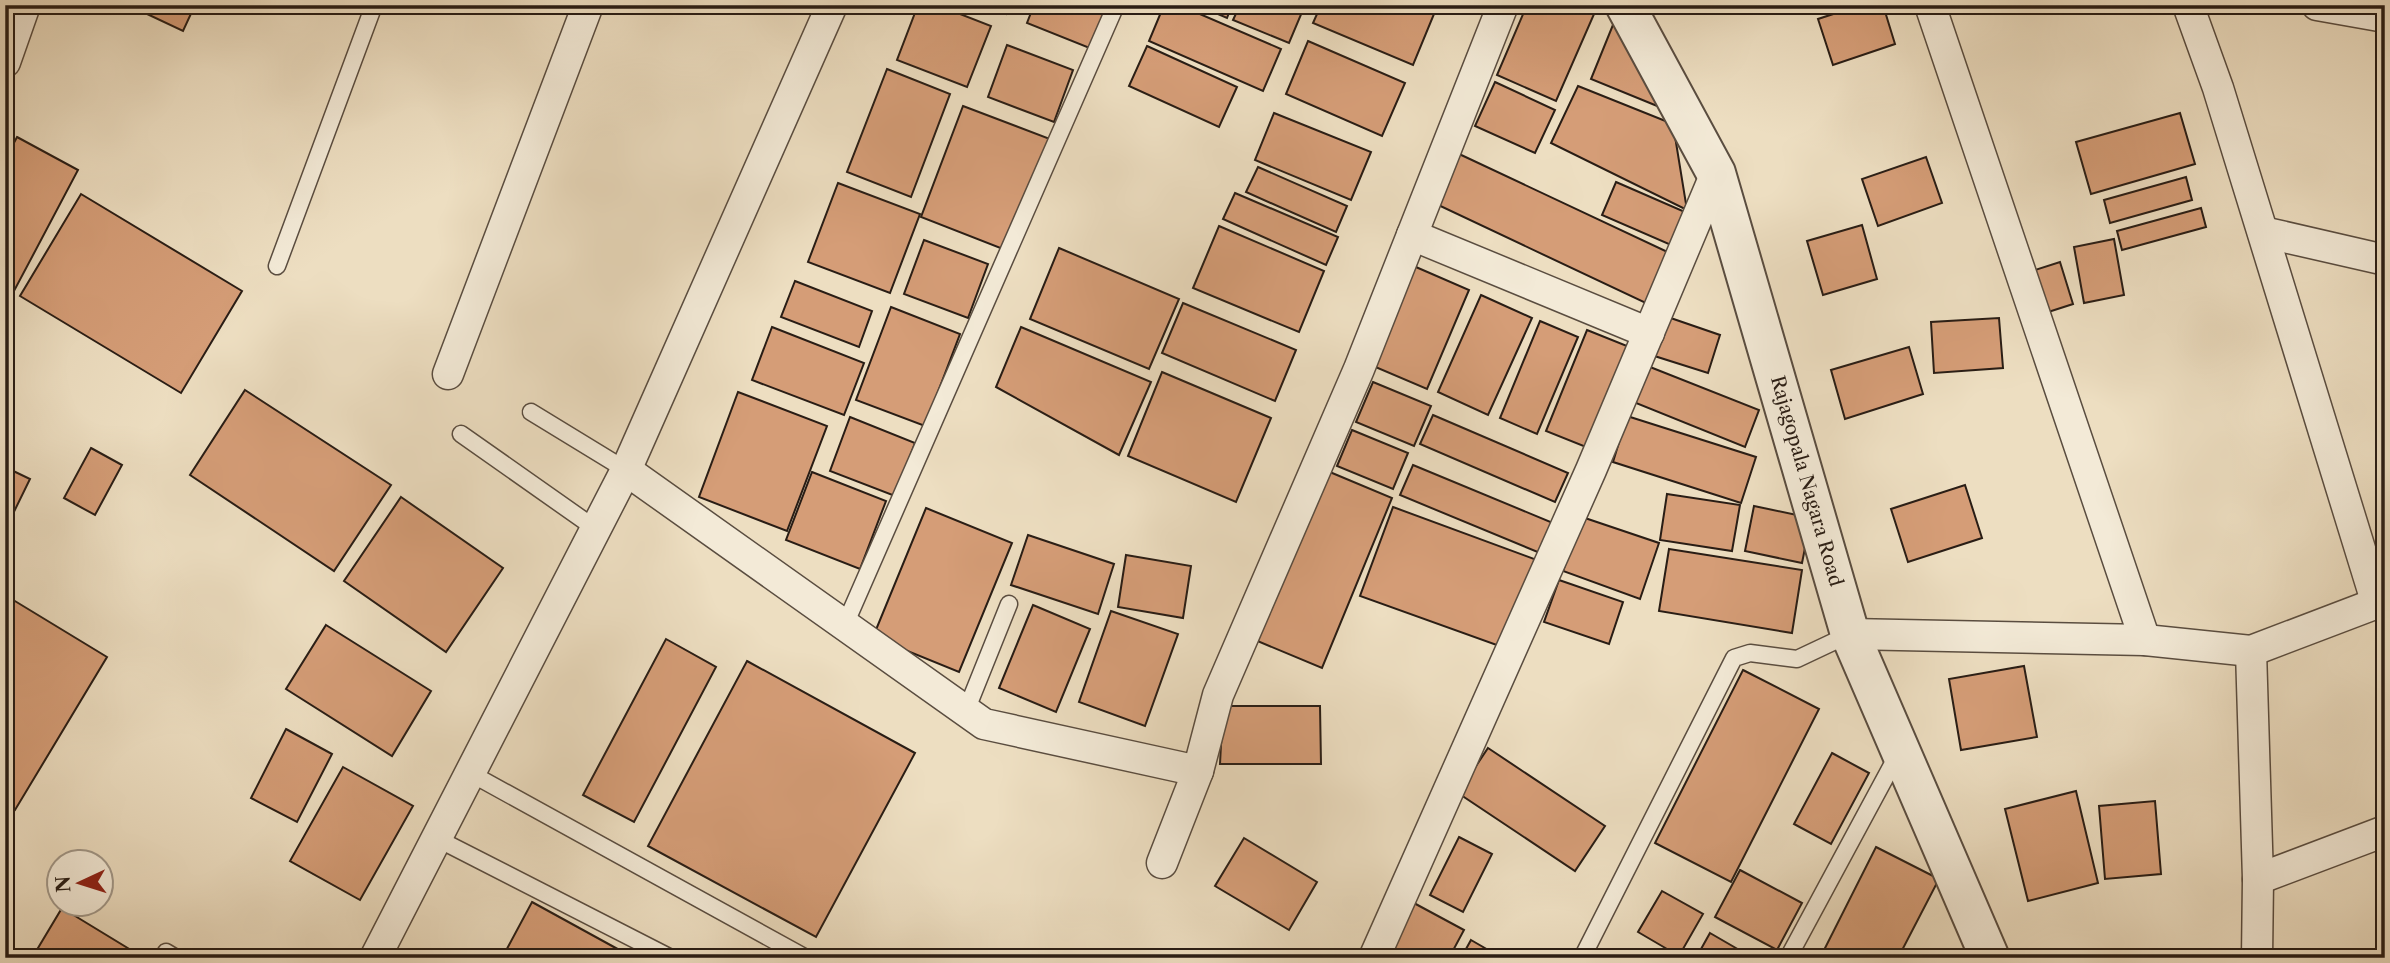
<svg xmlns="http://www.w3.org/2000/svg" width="2390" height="963" font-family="'Libre Caslon Text',serif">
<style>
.building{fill:#d59d77;stroke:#291d15;stroke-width:2}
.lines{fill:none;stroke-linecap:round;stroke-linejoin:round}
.service-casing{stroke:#5a4d40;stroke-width:19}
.minor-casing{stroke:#5a4d40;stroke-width:33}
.tertiary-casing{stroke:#5a4d40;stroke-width:42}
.service{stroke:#f3ead7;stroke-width:16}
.minor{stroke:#f3ead7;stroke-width:30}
.tertiary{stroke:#f3ead7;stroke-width:38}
.labels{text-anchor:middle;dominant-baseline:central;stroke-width:6;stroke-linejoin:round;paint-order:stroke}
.street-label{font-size:19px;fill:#291d15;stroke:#f3ead7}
</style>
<rect width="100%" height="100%" fill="#eddec1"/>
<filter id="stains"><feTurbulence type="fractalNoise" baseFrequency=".00286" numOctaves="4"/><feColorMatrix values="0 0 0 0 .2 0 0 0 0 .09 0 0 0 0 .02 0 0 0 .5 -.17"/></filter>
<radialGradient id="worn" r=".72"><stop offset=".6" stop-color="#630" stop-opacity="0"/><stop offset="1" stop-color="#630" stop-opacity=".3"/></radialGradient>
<g class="building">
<polygon points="128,5 195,5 183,31"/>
<polygon points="918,5 937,5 991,26 967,87 897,60"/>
<polygon points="984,5 1009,5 1006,14"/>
<polygon points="1034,5 1108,5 1092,49 1027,23"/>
<polygon points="1164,5 1179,5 1281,49 1263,91 1149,41"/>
<polygon points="1197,5 1232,5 1227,18"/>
<polygon points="1240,5 1305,5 1289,43 1233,20"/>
<polygon points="1321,5 1414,5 1434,14 1413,65 1313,23"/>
<polygon points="1527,5 1598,5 1556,101 1497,75"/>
<polygon points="1861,5 1883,5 1895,44 1833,65 1818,19"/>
<polygon points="1619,10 1667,110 1591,79"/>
<polygon points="1308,41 1405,83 1382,136 1286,94"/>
<polygon points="1007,45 1073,70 1054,122 988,97"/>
<polygon points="1147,46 1237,87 1219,127 1129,86"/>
<polygon points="887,69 950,94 911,197 847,172"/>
<polygon points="1495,82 1555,110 1535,153 1475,126"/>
<polygon points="1578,86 1673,124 1687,210 1551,143"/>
<polygon points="963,106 1050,139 1008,251 921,217"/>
<polygon points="1274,113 1371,152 1351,200 1255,160"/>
<polygon points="2180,113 2195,164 2091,194 2076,142"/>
<polygon points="17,137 78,170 14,291 5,286 5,160"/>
<polygon points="1457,153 1674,255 1650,305 1434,203"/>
<polygon points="1926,157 1942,203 1878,226 1862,179"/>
<polygon points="1258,167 1347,206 1336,232 1246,192"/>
<polygon points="2186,177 2192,200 2110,223 2104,200"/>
<polygon points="1616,182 1685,212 1671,245 1602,215"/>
<polygon points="838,183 920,214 890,293 808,262"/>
<polygon points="1235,193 1338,237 1326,265 1223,219"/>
<polygon points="81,194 242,291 181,393 20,296"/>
<polygon points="2201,208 2206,227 2122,250 2117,231"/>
<polygon points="1862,225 1877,279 1823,295 1807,241"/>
<polygon points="1219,226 1324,271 1299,332 1193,288"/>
<polygon points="2114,239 2124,295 2084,303 2074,247"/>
<polygon points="924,240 988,264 968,318 904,294"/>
<polygon points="1059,248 1179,299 1149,369 1030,319"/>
<polygon points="2060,262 2073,304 2039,315 2026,273"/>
<polygon points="1409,264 1469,290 1427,389 1366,363"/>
<polygon points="795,281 872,311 859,347 781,317"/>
<polygon points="1481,295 1532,318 1488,415 1438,392"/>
<polygon points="1183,303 1296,350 1275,401 1162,353"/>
<polygon points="891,307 960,334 925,426 856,400"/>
<polygon points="1659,314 1720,335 1708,373 1645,353"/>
<polygon points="1999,318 2003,368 1934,373 1931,322"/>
<polygon points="1540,321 1578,337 1537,434 1500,418"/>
<polygon points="772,327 864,363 844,415 752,380"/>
<polygon points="1021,327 1151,382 1119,455 996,387"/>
<polygon points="1587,330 1632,348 1591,449 1546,431"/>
<polygon points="1909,347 1923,394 1845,419 1831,370"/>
<polygon points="1645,365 1759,410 1745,447 1631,401"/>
<polygon points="1162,372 1271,418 1236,502 1128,456"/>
<polygon points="1373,382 1431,406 1414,446 1356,422"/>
<polygon points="245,390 391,485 334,571 190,475"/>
<polygon points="738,392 827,426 787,531 699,497"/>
<polygon points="1433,415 1568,473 1555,502 1420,444"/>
<polygon points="1627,416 1756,457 1741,503 1613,462"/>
<polygon points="850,417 915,443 895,496 830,471"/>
<polygon points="1352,430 1408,453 1393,489 1337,466"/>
<polygon points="91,448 122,465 95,515 64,498"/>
<polygon points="1413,465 1553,523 1540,553 1400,495"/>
<polygon points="5,467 30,479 8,524 5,523"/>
<polygon points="1325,470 1392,498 1322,668 1255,640"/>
<polygon points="812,472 886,501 860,569 786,540"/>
<polygon points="1965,485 1982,538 1908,562 1891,509"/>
<polygon points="1667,494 1740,505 1732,551 1660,540"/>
<polygon points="401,497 503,568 446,652 344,581"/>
<polygon points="1754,506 1811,518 1802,563 1745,551"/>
<polygon points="1393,507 1537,560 1505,648 1360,596"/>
<polygon points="926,508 1012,543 959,672 873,637"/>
<polygon points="1582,517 1659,543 1640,599 1563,571"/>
<polygon points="1028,535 1114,564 1098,614 1011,585"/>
<polygon points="1669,549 1802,570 1792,633 1659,611"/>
<polygon points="1126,555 1191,566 1183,618 1118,607"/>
<polygon points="1559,580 1623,602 1609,644 1544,622"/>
<polygon points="5,595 107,657 15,810 5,804"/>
<polygon points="1033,605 1090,629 1056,712 999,688"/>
<polygon points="1111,611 1178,634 1145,726 1079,702"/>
<polygon points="326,625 431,691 392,756 286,689"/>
<polygon points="666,639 716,667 634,822 583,795"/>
<polygon points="747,661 915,753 816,937 648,846"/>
<polygon points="2024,666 2037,737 1961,750 1949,679"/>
<polygon points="1743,670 1819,709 1731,882 1655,843"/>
<polygon points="1223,706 1320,706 1321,764 1220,764"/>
<polygon points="286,729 332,754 297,822 251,798"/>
<polygon points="1488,748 1605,826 1575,871 1458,793"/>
<polygon points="1832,753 1869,773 1831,844 1794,824"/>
<polygon points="343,767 413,806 360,900 290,861"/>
<polygon points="2076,791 2098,883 2028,901 2005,809"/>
<polygon points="2155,801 2161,874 2105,879 2099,806"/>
<polygon points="1459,837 1492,854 1463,912 1430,895"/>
<polygon points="1244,838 1317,882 1289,930 1215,886"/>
<polygon points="1876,847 1939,879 1898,958 1820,958"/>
<polygon points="1740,870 1802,903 1777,950 1715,917"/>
<polygon points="1662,891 1703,914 1679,956 1638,932"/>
<polygon points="532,902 634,958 502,958"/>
<polygon points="1412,902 1464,930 1449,958 1411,958 1388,945"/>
<polygon points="62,908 144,958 32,958"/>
<polygon points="1710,933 1753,958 1696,958"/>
<polygon points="1471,940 1502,958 1461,958"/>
</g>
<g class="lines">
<g class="service-casing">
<g id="service">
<polyline points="277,266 374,5"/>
<polyline points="531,412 626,470"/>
<polyline points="461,434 596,529"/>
<polyline points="844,627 1116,5"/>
<polyline points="966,711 1009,604"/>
<polyline points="470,773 806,958"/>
<polyline points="436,838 671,958"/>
<polyline points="166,952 176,958"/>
<polyline points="1582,958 1734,658 1750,653 1797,659 1850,634"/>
<polyline points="1788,958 1898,754"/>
</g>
</g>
<g class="minor-casing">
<g id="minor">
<polyline points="1930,5 2145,640"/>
<polyline points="2188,5 2218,88 2377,604"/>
<polyline points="2317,5 2385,17"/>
<polyline points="5,62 25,5"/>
<polyline points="2263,232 2385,260"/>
<polyline points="1412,235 1649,333"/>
<polyline points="448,374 588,5"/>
<polyline points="626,470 984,724 1198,771"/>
<polyline points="1850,634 2145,640 2251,651 2385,600"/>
<polyline points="2251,651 2258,879 2257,958"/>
<polyline points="1162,863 1198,771 1218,695 1359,369 1503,5"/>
<polyline points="2258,879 2385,831"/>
<polyline points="375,958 626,470 832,5"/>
<polyline points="1374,958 1591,470 1716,173"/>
</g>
</g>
<g class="tertiary-casing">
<polyline id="tertiary" points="1625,5 1716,173 1850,634 1990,958"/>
</g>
<use href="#service" class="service"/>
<use href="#minor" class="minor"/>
<use href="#tertiary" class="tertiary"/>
</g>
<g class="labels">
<g class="street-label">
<text transform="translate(1807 481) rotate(74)">Rajagopala Nagara Road</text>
</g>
</g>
<rect width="2390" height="963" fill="none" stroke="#eddec1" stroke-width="28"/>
<rect x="7" y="7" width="2376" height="949" fill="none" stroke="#291d15" stroke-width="3.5"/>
<rect x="14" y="14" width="2362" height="935" fill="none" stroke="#291d15" stroke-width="2"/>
<g transform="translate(80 883) rotate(266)"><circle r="33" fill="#f3ead7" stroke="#a29889" stroke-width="2"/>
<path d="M0-5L12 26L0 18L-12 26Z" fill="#8f2418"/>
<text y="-10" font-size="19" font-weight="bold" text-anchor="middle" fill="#291d15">N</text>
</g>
<rect width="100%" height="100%" filter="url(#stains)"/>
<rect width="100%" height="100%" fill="url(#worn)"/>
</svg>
